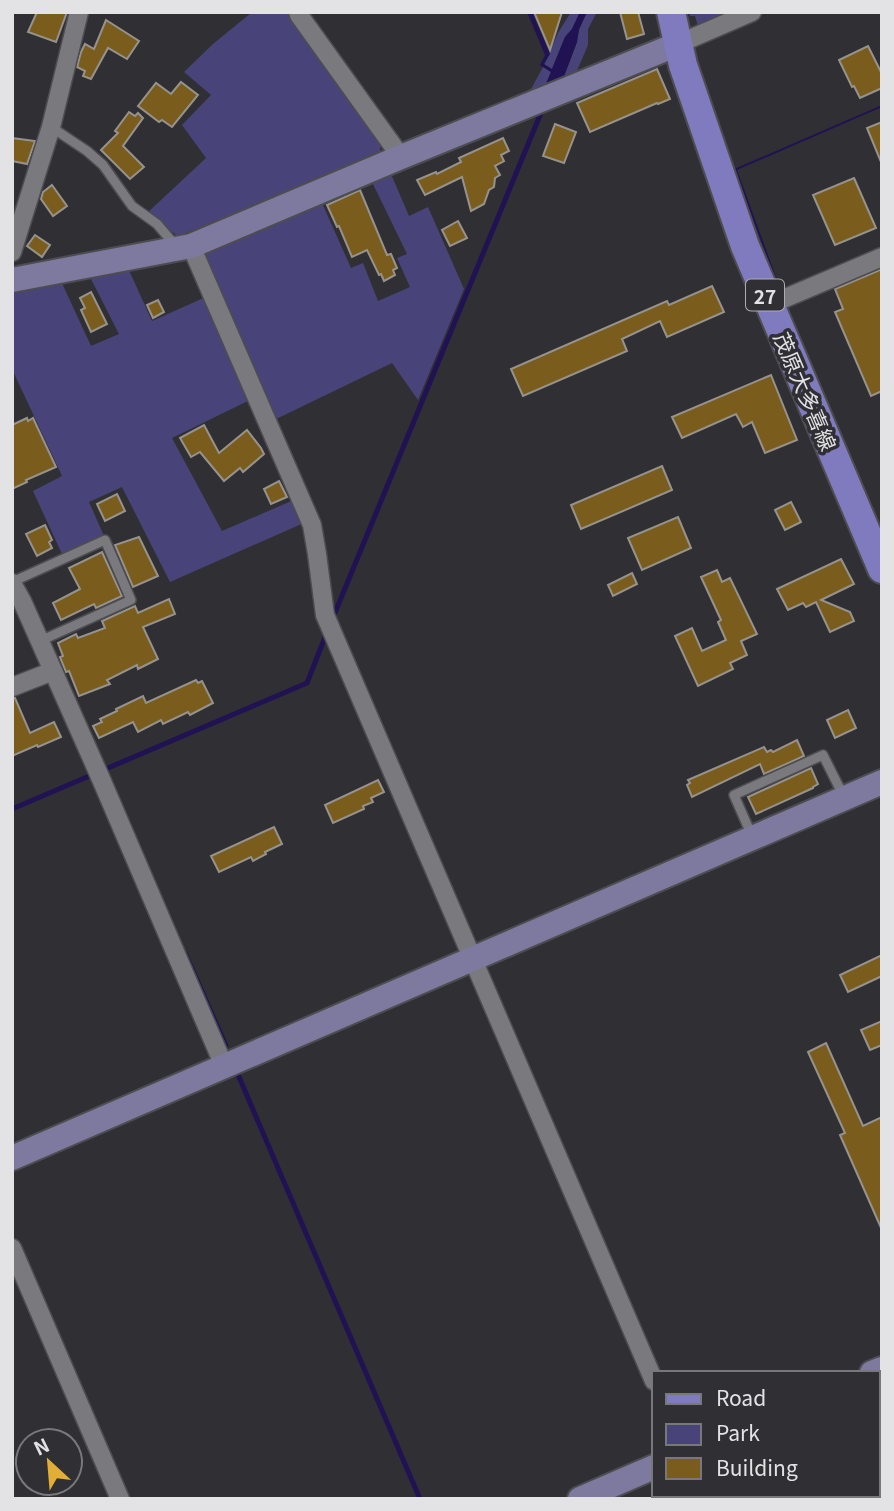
<svg xmlns="http://www.w3.org/2000/svg" width="894" height="1511" font-family="Georgia,'Noto Sans JP',serif">
<style>
.green{fill:#484479}
.water{fill:#201253}
.lines{fill:none;stroke-linecap:round;stroke-linejoin:round}
.stream{stroke:#201253;stroke-width:5}
.building{fill:#7a5d1c;stroke:#96938f;stroke-width:2}
.lane-casing{stroke:#4d4d51;stroke-width:12}
.street-casing{stroke:#4d4d51;stroke-width:21}
.secondary-casing{stroke:#4d4d51;stroke-width:28}
.primary-casing{stroke:#4d4d51;stroke-width:32}
.lane{stroke:#79797e;stroke-width:9}
.street{stroke:#79797e;stroke-width:18}
.secondary{stroke:#7d799f;stroke-width:24}
.primary{stroke:#807abf;stroke-width:28}
.labels{text-anchor:middle;dominant-baseline:central;stroke-width:7;stroke-linejoin:round;paint-order:stroke}
.shield{fill:#303034;stroke:#adadb1;stroke-width:2}
.shield-label{font-size:19px;font-weight:bold;fill:#e3e3e6}
.street-label{font-size:21px;fill:#e3e3e6;stroke:#303034}
</style>
<rect width="100%" height="100%" fill="#303034"/>
<g class="green">
<polygon points="255,12 291,12 382,140 379,155 178,236 146,214 206,158 182,125 211,95 184,72 213,44 251,13"/>
<polygon points="571,12 580,12 572,29 565,37 552,69 544,65 558,33"/>
<polygon points="587,12 597,12 588,29 588,45 576,73 563,79 577,42 579,30"/>
<polygon points="689,12 729,12 698,26 695,16 690,16"/>
<polygon points="543,67 551,72 545,86 529,93"/>
<polygon points="391,174 409,216 428,207 464,289 418,400 392,363 272,421 203,265 204,253 322,203 351,268 363,263 378,301 410,287 397,258 407,254 372,182"/>
<polygon points="128,268 152,321 208,296 252,399 172,438 222,531 296,499 306,522 170,582 122,487 89,502 104,536 62,554 33,491 62,476 12,369 12,290 61,281 91,346 119,334 89,275"/>
</g>
<g class="water">
<polygon points="527,12 532,12 550,54 544,64 552,69 565,37 572,29 579,14 587,12 579,29 577,42 563,79 545,86 551,72 540,65 545,55"/>
<polygon points="882,105 882,107 737,170 780,288 779,289 734,169"/>
</g>
<g class="lines">
<g class="stream">
<polyline points="332,620 543,108"/>
<polyline points="12,809 307,683 327,632"/>
<polyline points="185,953 226,1046"/>
<polyline points="236,1070 420,1499"/>
</g>
</g>
<g class="building">
<polygon points="37,12 67,12 56,42 28,32"/>
<polygon points="534,12 562,12 550,50"/>
<polygon points="620,12 638,12 644,34 627,39"/>
<polygon points="106,20 139,41 127,59 108,48 91,79 83,76 85,71 77,67 81,52 85,44 94,49"/>
<polygon points="868,46 882,74 882,88 860,98 854,86 852,87 839,60"/>
<polygon points="657,69 670,99 658,104 657,103 590,132 577,103"/>
<polygon points="181,82 198,95 172,127 162,120 159,122 138,106 156,83 171,94"/>
<polygon points="129,112 135,116 138,113 143,118 123,146 144,167 130,179 101,150 118,133 115,131"/>
<polygon points="882,122 882,162 881,162 867,128"/>
<polygon points="555,124 576,132 564,163 543,156"/>
<polygon points="12,138 35,141 27,164 12,161"/>
<polygon points="503,138 509,151 501,155 504,161 495,166 500,175 495,178 494,187 489,190 484,204 471,211 462,177 425,195 417,180 436,172 437,174 461,162 459,158"/>
<polygon points="854,178 876,228 835,245 813,195"/>
<polygon points="52,185 67,206 53,216 41,199 43,192"/>
<polygon points="360,190 387,255 391,254 397,268 393,270 395,275 384,281 381,274 379,275 367,250 352,257 339,226 337,227 327,205"/>
<polygon points="458,221 467,238 450,246 442,230"/>
<polygon points="35,235 50,245 42,257 27,246"/>
<polygon points="882,269 882,391 871,396 835,312 843,309 835,289"/>
<polygon points="712,286 724,312 667,337 660,321 622,339 627,351 523,396 511,369 667,301 669,305"/>
<polygon points="91,292 107,324 91,332 81,310 85,308 80,298"/>
<polygon points="158,300 164,312 153,318 147,305"/>
<polygon points="771,375 797,440 765,453 752,422 743,427 736,414 682,438 672,417"/>
<polygon points="27,418 28,421 33,418 56,467 26,480 27,482 12,489 12,425"/>
<polygon points="204,425 219,453 247,430 261,448 264,454 243,472 240,468 224,481 200,452 191,457 180,438"/>
<polygon points="662,466 672,490 581,529 571,505"/>
<polygon points="279,481 287,497 271,504 264,489"/>
<polygon points="117,494 125,511 105,521 97,504"/>
<polygon points="791,502 801,522 785,530 775,510"/>
<polygon points="678,517 691,548 642,570 628,538"/>
<polygon points="45,525 52,540 49,542 52,548 37,556 26,534"/>
<polygon points="139,537 158,576 133,587 115,545"/>
<polygon points="102,552 122,596 96,608 94,604 61,620 53,603 80,589 69,568"/>
<polygon points="841,559 854,584 821,600 850,612 854,621 830,632 816,602 806,607 803,603 788,610 777,589"/>
<polygon points="717,570 722,582 730,578 757,634 741,641 747,655 730,663 733,669 698,686 675,636 692,628 702,651 726,640 718,622 721,620 701,577"/>
<polygon points="632,573 637,584 613,596 608,585"/>
<polygon points="169,599 175,614 143,627 158,659 138,669 137,665 107,680 110,684 79,696 69,671 66,672 60,657 63,656 58,643 76,634 78,638 105,628 102,621 135,606 138,613"/>
<polygon points="196,680 198,683 202,681 213,703 190,715 188,712 163,724 161,720 138,732 133,722 99,738 93,726 102,722 100,719 117,711 116,709 143,696 146,703"/>
<polygon points="12,698 15,698 30,733 54,722 61,737 38,747 37,745 12,756"/>
<polygon points="848,710 856,728 835,738 827,720"/>
<polygon points="797,740 804,756 764,774 760,764 692,797 687,785 690,783 688,780 764,747 767,752 771,750 773,752"/>
<polygon points="811,768 818,784 813,787 813,788 756,814 748,797"/>
<polygon points="378,780 384,792 371,798 373,802 363,806 364,809 333,823 325,805"/>
<polygon points="274,827 282,844 265,852 266,854 253,861 251,857 219,872 211,856"/>
<polygon points="882,955 882,976 848,992 840,975"/>
<polygon points="882,1021 882,1045 870,1050 861,1030"/>
<polygon points="826,1043 863,1126 882,1117 882,1230 840,1135 845,1133 808,1052"/>
</g>
<g class="lines">
<g class="lane-casing">
<g id="lane">
<polyline points="51,127 87,151 103,165 132,206 157,224 175,245"/>
<polyline points="12,582 105,540 131,600 40,641"/>
<polyline points="752,836 734,795 823,755 844,797"/>
</g>
</g>
<g class="street-casing">
<g id="street">
<polyline points="298,12 299,15 401,157"/>
<polyline points="678,44 752,12"/>
<polyline points="191,246 312,525 317,554 325,615 654,1381"/>
<polyline points="12,252 51,127 79,12"/>
<polyline points="769,305 882,257"/>
<polyline points="12,583 22,601 101,779 224,1066"/>
<polyline points="12,687 53,671"/>
<polyline points="12,1248 120,1499"/>
<polyline points="704,1495 705,1499"/>
</g>
</g>
<g class="secondary-casing">
<g id="secondary">
<polyline points="12,280 191,246 401,157 678,44"/>
<polyline points="12,1158 882,782"/>
<polyline points="872,1373 882,1369"/>
<polyline points="580,1499 654,1467"/>
</g>
</g>
<g class="primary-casing">
<polyline id="primary" points="671,12 683,65 745,246 882,569"/>
</g>
<use href="#lane" class="lane"/>
<use href="#street" class="street"/>
<use href="#secondary" class="secondary"/>
<use href="#primary" class="primary"/>
</g>
<g class="labels">
<rect class="shield" x="746" y="279.5" width="38" height="31" rx="5"/>
<g class="shield-label">
<text x="765" y="295">27</text>
</g>
<g class="street-label">
<text transform="translate(806 391) rotate(67)">茂原大多喜線</text>
</g>
</g>
<rect width="894" height="1511" fill="none" stroke="#e3e3e6" stroke-width="28"/>
<rect x="652" y="1371" width="228" height="126" fill="#303034" stroke="#78787b" stroke-width="2"/>
<rect x="666" y="1394" width="35" height="10" fill="#807abf" stroke="#78787b" stroke-width="2"/>
<text x="716" y="1406" font-size="21" fill="#e3e3e6">Road</text>
<rect x="666" y="1424" width="35" height="21" fill="#484479" stroke="#78787b" stroke-width="2"/>
<text x="716" y="1441" font-size="21" fill="#e3e3e6">Park</text>
<rect x="666" y="1458" width="35" height="21" fill="#7a5d1c" stroke="#78787b" stroke-width="2"/>
<text x="716" y="1476" font-size="21" fill="#e3e3e6">Building</text>
<g transform="translate(49 1462) rotate(334)"><circle r="33" fill="#303034" stroke="#78787b" stroke-width="2"/>
<path d="M0-5L12 26L0 18L-12 26Z" fill="#e3ae35"/>
<text y="-10" font-size="19" font-weight="bold" text-anchor="middle" fill="#e3e3e6">N</text>
</g>
</svg>
